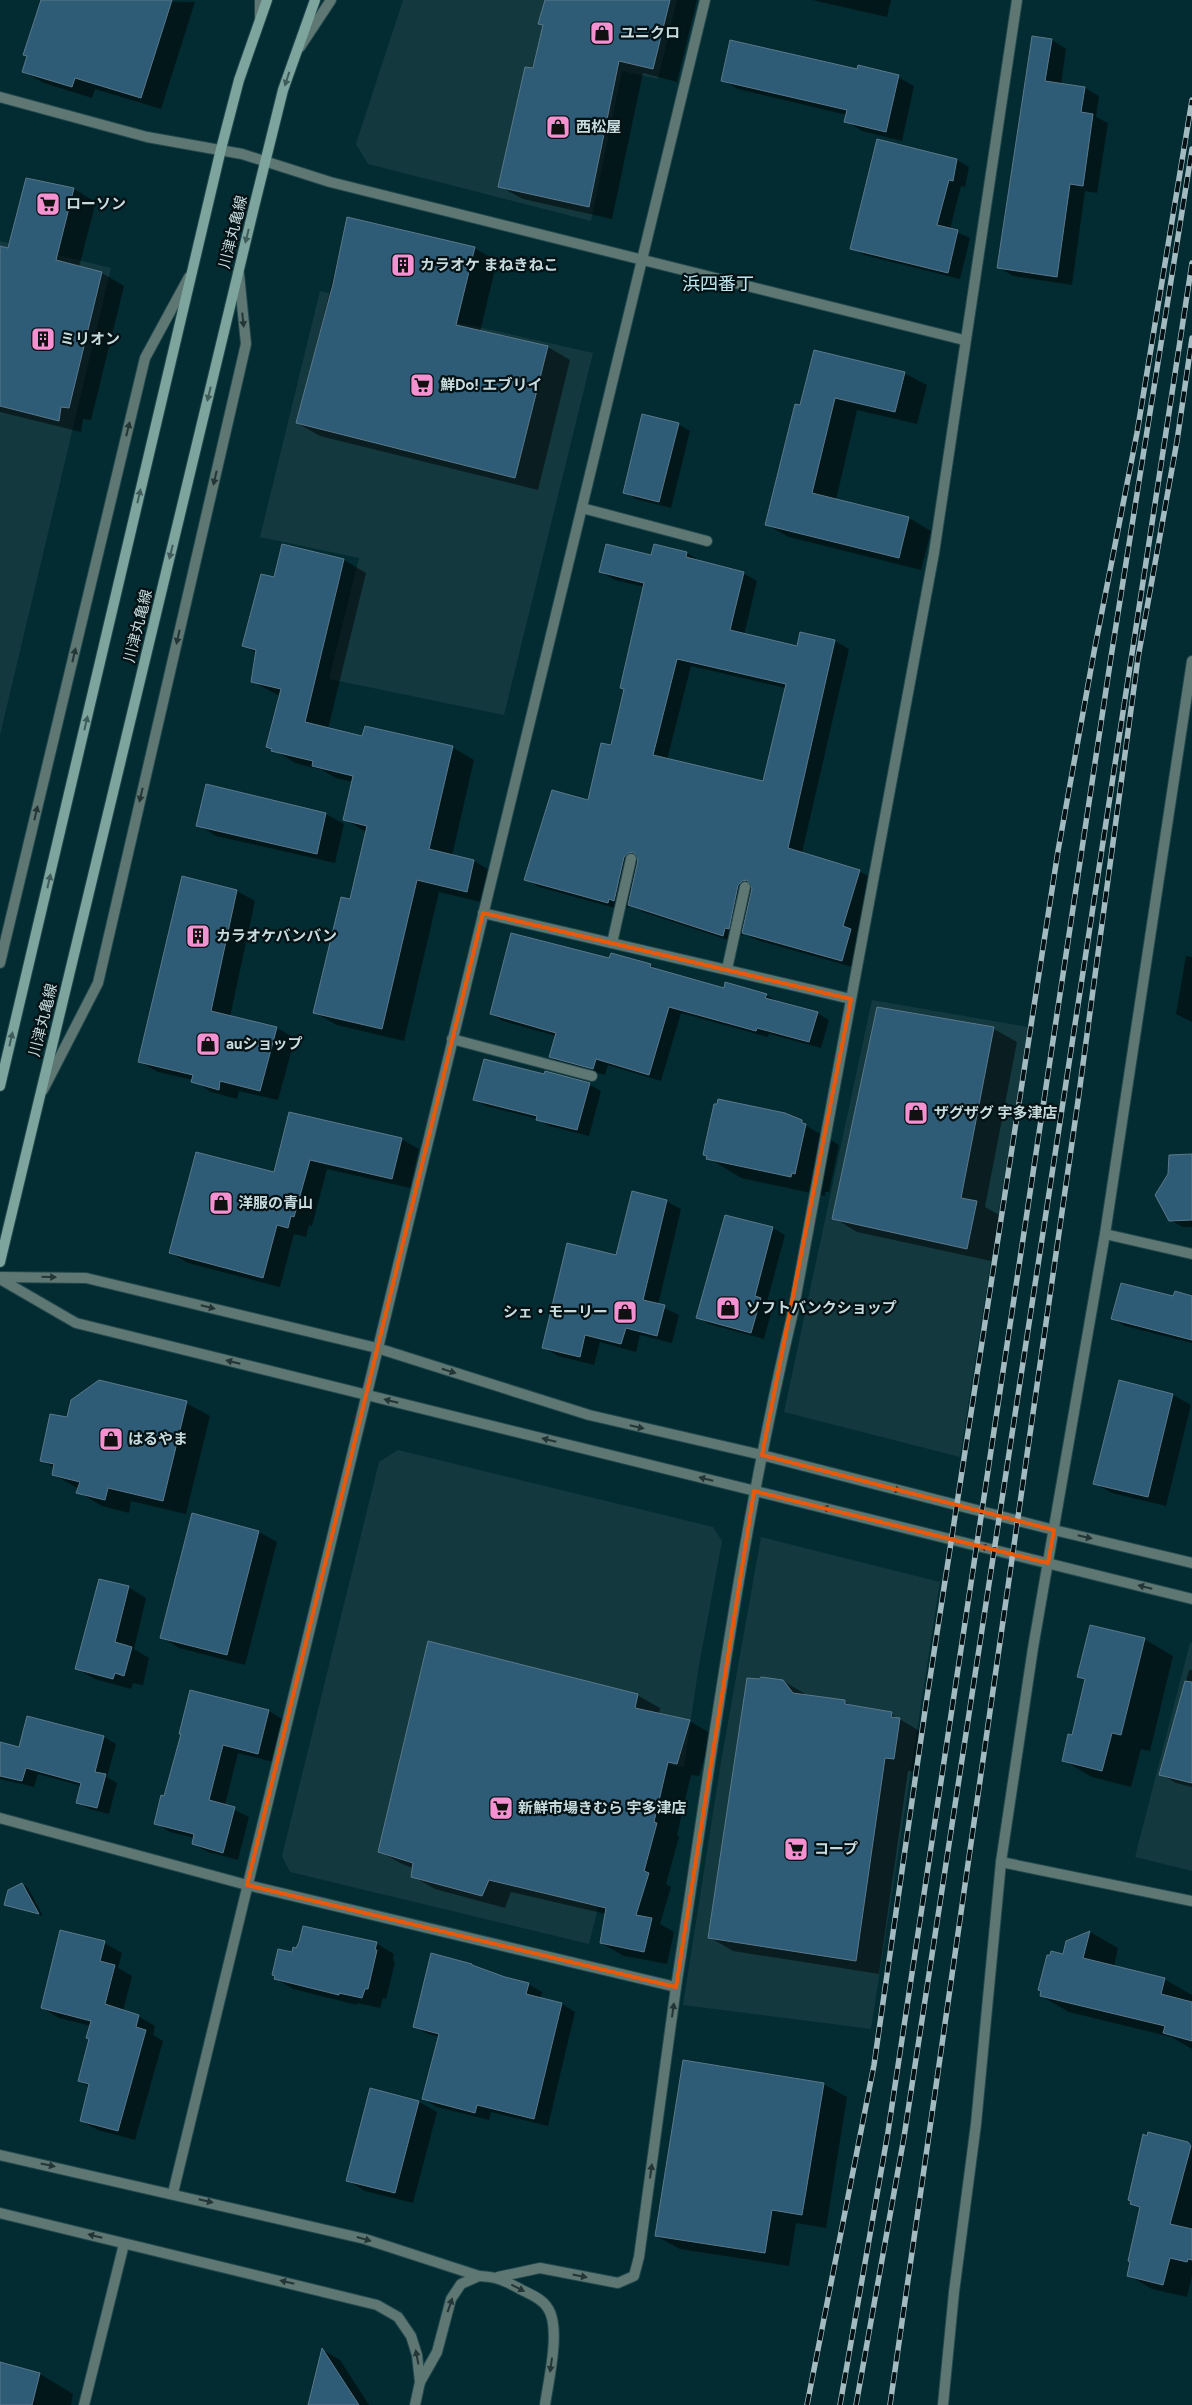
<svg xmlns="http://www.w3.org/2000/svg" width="1192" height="2405" font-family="Figtree,'Noto Sans JP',sans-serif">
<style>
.built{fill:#13393f}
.shadow{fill:#0007;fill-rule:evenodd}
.building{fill:#2e5c76;stroke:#5b788a;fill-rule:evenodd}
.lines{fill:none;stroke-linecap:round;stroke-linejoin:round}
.minor-casing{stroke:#22484e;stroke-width:12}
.tertiary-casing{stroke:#22484e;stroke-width:12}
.secondary-casing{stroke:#22484e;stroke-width:12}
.minor{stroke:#5e7772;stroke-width:10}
.tertiary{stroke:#5e7772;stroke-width:10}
.secondary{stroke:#7da59e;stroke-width:10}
.rail-casing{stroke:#a3bbc0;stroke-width:5.5}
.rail{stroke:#041215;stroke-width:4;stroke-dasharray:11;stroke-linecap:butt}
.oneway{fill:#405c5a}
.oneway2{fill:#243536}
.marked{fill:none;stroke:#e8590c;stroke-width:4;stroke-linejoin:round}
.labels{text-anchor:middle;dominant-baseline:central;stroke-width:4.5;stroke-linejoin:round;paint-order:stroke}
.poi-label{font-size:15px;font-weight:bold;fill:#c7dbdf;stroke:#041215;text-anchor:start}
.street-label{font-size:15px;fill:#c7dbdf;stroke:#041215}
.quarter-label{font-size:18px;fill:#bde6ed;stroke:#041215}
</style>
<rect width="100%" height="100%" fill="#032c32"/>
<g class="built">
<polygon points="403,0 677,0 658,79 622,71 591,221 368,164 356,144"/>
<polygon points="0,241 111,268 0,735"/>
<polygon points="320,291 593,353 504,715 329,679 359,558 260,537"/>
<polygon points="872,1000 1028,1027 960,1457 784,1412"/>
<polygon points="398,1450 713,1527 722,1541 698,1671 684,1767 634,1761 589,1944 290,1872 282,1856 379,1462"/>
<polygon points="761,1537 940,1582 871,2029 683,2005 721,1762"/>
<polygon points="1190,1643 1192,1643 1192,1871 1135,1857"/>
</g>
<g class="shadow">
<polygon points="42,0 195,2 161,109 95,89 92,98 44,83 24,72"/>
<polygon points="545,0 697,0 677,82 643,73 612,219 523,199 499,186 534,70 544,26"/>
<polygon points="812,0 891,0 887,17"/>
<polygon points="1052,40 1066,49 1061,84 1085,88 1099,96 1096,117 1108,123 1097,193 1085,191 1072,285 1013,276 998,267"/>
<polygon points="858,71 898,77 914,86 902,141 862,131 846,121 847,115 738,89 722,80"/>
<polygon points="878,141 957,160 969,167 965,187 961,186 950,229 970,238 960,279 864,255 852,248"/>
<polygon points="74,189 96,202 79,267 102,273 124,286 91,420 83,419 81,432 0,412 0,248 9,250"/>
<polygon points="348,218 474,248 497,261 480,332 548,347 570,360 538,490 320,436 297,423"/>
<polygon points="904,373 927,385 917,424 857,410 836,500 909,518 931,531 921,570 789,537 767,525 801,407"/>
<polygon points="678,424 690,431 671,508 636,499 624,492"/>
<polygon points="283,545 344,560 366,573 328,729 363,737 452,747 474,760 452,856 474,861 496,874 489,904 439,892 404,1041 337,1025 315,1013 351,900 366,832 344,819 353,782 336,778 322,770 295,763 268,746 280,696 253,682 257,653 244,646 275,579"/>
<path d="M687 553 701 561 743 573 757 581 744 635 798 647 801 634 835 641 849 649 802 853 859 871 873 879 857 934 865 938 856 968 757 940 743 933V936L739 935 737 943 643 912 629 904 628 908 623 906 622 910 539 887 525 879 589 802 612 747 625 690 621 688 645 587 615 580 601 572 652 556ZM691 666 786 688 764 782 667 760Z"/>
<polygon points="326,814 344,824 335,863 216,836 198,825"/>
<polygon points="183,878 237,891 255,901 230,1017 277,1028 295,1038 278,1100 239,1091 237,1099 211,1092 193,1080 158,1072 140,1062"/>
<polygon points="1186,956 1192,957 1192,1022 1176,1014"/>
<polygon points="610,959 651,965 661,972 724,990 766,995 778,1002 817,1013 829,1020 821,1048 769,1034 768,1037 681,1013 661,1081 608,1065 605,1075 562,1064 550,1057 556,1036 503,1021 491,1014"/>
<polygon points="994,1029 1017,1042 985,1207 1001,1216 991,1261 857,1232 834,1218"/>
<polygon points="545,1076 589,1084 601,1091 589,1136 549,1126 538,1119 486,1106 474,1100"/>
<polygon points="290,1113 401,1139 419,1149 410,1188 327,1169 312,1226 309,1225 306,1237 294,1234 280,1287 188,1263 171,1253 275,1174"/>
<polygon points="805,1125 839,1145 829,1192 825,1192 825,1196 741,1178 704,1155"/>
<polygon points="1192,1156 1192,1227 1183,1227 1170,1220"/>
<polygon points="666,1201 681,1209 658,1305 679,1315 672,1343 640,1335 636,1352 600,1342 594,1365 558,1356 543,1347 617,1256"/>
<polygon points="773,1228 785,1235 767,1302 773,1306 764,1339 709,1324 697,1317"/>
<polygon points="1192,1297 1192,1343 1125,1326 1113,1319 1174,1298"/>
<polygon points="1120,1382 1173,1395 1191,1405 1166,1506 1112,1493 1094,1483"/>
<polygon points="186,1403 210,1416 186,1514 131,1501 129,1513 102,1506 78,1492 79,1489 54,1475 55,1468 41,1460 68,1418"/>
<polygon points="193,1515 259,1532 277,1542 245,1665 179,1648 161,1637"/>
<polygon points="128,1587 146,1598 134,1649 149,1658 143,1685 133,1683 131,1689 95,1679 77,1669"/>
<polygon points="1144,1639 1173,1656 1150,1751 1141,1749 1131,1787 1092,1777 1063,1760 1073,1737 1086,1681 1078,1677"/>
<polygon points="1189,1670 1192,1670 1192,1787 1176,1783 1161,1774"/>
<polygon points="783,1681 807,1695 845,1702 854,1707 891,1714 923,1733 917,1772 908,1771 879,1974 733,1951 709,1937"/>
<polygon points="191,1691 269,1711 284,1720 273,1762 238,1753 225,1805 249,1817 238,1860 208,1852 193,1844 195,1838 170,1832 155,1823 165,1798 182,1734"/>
<polygon points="637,1695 660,1708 659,1714 689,1721 712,1734 699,1776 691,1775 677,1835 679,1837 666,1884 671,1887 660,1924 674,1932 667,1964 624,1956 601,1943 606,1914 511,1892 505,1908 435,1889 412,1876 413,1868 402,1864 379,1851"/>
<polygon points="28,1717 104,1737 116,1744 107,1777 117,1783 109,1814 89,1809 77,1802 82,1786 38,1774 34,1787 0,1779 0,1743 20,1748"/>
<polygon points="22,1884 28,1888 43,1916 5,1904"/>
<polygon points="1090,1932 1118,1948 1114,1967 1164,1979 1192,1995 1192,2049 1171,2037 1069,2012 1041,1996 1064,1955 1067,1942"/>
<polygon points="104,1943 122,1953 118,1968 132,1976 123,2011 138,2016 155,2026 153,2035 163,2041 135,2140 98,2130 81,2121 90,2087 79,2081 90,2039 91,2026 59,2018 42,2008"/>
<polygon points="376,1943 394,1954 393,1960 395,1962 386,1999 383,1998 380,2008 357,2003 357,2005 293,1989 275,1978 293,1954"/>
<polygon points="479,1969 528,1984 542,1992 540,1999 562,2004 575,2012 548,2126 491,2112 489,2120 437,2107 424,2099 440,2037 428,2034 415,2027"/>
<polygon points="823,2084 847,2097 826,2228 796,2223 789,2266 680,2249 656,2236"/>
<polygon points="371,2090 419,2102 437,2112 413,2203 365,2191 347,2180"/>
<polygon points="1149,2134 1192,2145 1192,2276 1187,2297 1152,2289 1128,2275 1141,2209 1132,2203"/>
<polygon points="323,2350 340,2360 369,2405 310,2405"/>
<polygon points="0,2363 40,2374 73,2394 71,2405 0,2405"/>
</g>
<g class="building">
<polygon points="41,0 172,0 141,98 75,78 72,87 22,72 27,56 23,55"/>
<polygon points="545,0 670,0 653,69 619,61 589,207 498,187 525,67 533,68 543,25 538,24"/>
<polygon points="1032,36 1052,39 1045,81 1085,87 1081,112 1093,114 1083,186 1070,184 1057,277 997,268"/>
<polygon points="730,40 857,69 858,65 899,75 886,132 844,122 847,110 721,81"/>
<polygon points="877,139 957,159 953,181 949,180 937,225 958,230 948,273 850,249"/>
<polygon points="26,178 74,188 56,260 102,272 69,408 61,407 59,421 0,406 0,246 8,248"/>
<polygon points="347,217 475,247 456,325 548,346 515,478 296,423 333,284"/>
<polygon points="814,350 905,372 895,412 835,398 812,493 909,517 899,558 765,525 795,404 800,405"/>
<polygon points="642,414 679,423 659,502 623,493"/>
<polygon points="282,544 344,559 305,722 362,736 365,726 453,746 429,849 474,860 467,892 417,880 382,1029 313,1013 341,897 350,899 367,826 343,820 353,776 312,766 313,761 271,751 272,749 266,747 281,689 251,682 256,650 242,646 261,574 274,577"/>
<path d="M606 544 651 555 654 544 687 552 686 557 744 572 730 630 797 646 800 632 835 640 788 848 860 870 843 926 851 929 842 961 742 933 752 888 747 880 742 881 738 885 729 929 725 928 723 936 628 905 638 860 633 852 629 853 624 857 614 901 609 899 608 903 524 880 552 790 588 800 601 743 611 745 624 689 620 688 644 583 599 572ZM677 659 786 684 763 781 653 755Z"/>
<polygon points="206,784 326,813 317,854 196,826"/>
<polygon points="182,876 237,890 211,1011 277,1027 260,1091 220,1081 219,1090 191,1082 193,1075 138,1062"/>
<polygon points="511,933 609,958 611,953 651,964 650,967 724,988 725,982 767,994 765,998 818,1012 809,1042 757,1028 756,1031 669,1007 649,1075 596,1059 593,1069 549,1057 556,1033 490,1014"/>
<polygon points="877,1007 994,1027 961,1198 977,1201 967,1249 832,1219"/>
<polygon points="484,1059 544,1074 545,1071 590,1083 577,1130 536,1120 537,1116 473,1100"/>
<polygon points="718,1099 785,1113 802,1120 802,1123 806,1124 795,1174 792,1173 791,1177 706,1159 707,1156 703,1155 705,1145 714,1104 717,1104"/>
<polygon points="289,1112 402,1138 392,1179 310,1160 294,1217 291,1216 288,1228 277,1225 263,1278 169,1253 196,1152 274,1172"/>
<polygon points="1192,1154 1192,1220 1169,1221 1155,1195 1168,1174 1169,1155"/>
<polygon points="632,1191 667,1200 643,1300 665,1305 657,1336 626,1328 621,1344 585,1335 580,1357 542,1348 567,1243 616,1255"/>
<polygon points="725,1215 773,1227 755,1296 761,1298 751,1333 696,1318"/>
<polygon points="1121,1283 1173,1296 1175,1291 1192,1296 1192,1340 1111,1319"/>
<polygon points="99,1380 187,1401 163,1501 108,1488 105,1500 76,1493 80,1482 52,1475 54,1464 40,1461 50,1414 67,1417 71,1400"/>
<polygon points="1119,1380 1173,1394 1148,1497 1093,1484"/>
<polygon points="192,1513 259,1531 227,1655 160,1638"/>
<polygon points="99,1579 129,1586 115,1642 132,1647 124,1676 115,1673 113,1679 75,1669"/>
<polygon points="1090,1625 1145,1638 1121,1735 1112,1733 1102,1771 1062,1761 1068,1734 1072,1735 1085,1679 1077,1677"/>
<polygon points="428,1641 638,1694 635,1708 690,1720 677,1764 668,1762 654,1822 657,1823 644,1871 649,1873 636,1915 652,1918 644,1952 600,1943 606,1908 489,1880 482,1896 411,1877 413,1863 378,1852"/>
<polygon points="761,1677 783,1680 793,1693 845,1700 845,1704 892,1712 891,1717 900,1718 894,1759 885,1758 856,1961 708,1938 747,1678 759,1679"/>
<polygon points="1185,1681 1192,1682 1192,1783 1159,1775"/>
<polygon points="190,1690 269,1710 258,1754 223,1745 209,1800 235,1807 223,1853 192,1844 194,1834 154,1824 161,1795 164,1796 181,1734 179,1734"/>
<polygon points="27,1716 104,1736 95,1772 106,1774 97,1808 76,1803 81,1783 26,1768 22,1781 0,1776 0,1742 19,1747"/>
<polygon points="22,1883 39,1914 4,1905 8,1890"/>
<polygon points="303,1926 377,1942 375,1950 377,1950 368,1989 365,1989 362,1998 339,1993 339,1995 274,1979 275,1976 272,1975 278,1949 292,1952 293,1947 296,1948 299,1942"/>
<polygon points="60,1930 105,1941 100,1961 115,1965 105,2004 139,2015 136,2027 146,2030 118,2131 80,2121 89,2084 78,2081 89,2039 86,2038 91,2021 41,2008"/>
<polygon points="1090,1931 1083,1958 1165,1978 1161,1994 1192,2002 1192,2041 1163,2033 1165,2026 1040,1996 1041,1991 1038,1990 1047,1955 1050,1955 1051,1951 1063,1954 1066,1941"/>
<polygon points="431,1953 472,1964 472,1965 505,1977 529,1983 526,1994 562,2003 534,2119 477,2105 475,2113 422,2099 439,2034 413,2027"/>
<polygon points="683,2060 824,2083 802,2215 772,2210 765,2253 655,2236"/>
<polygon points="370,2088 419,2101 395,2193 346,2181"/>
<polygon points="1148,2132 1188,2142 1191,2146 1170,2224 1192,2229 1192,2260 1188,2259 1187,2262 1170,2258 1163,2285 1127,2276 1130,2262 1128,2261 1140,2207 1130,2204 1131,2201 1128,2200 1143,2134 1147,2136"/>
<polygon points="322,2348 359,2405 308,2405"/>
<polygon points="0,2362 40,2373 32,2405 0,2405"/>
</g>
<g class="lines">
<g class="minor-casing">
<g id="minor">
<polyline points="260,0 260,19"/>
<polyline points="300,47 331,0"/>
<polyline points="582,508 707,541"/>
<polyline points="483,913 851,999"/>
<polyline points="612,943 631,859"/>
<polyline points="0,963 145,358 189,277"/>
<polyline points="727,969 745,887"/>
<polyline points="452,1039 592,1076"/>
<polyline points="43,1090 98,983 246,344 239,274"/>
<polyline points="498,2277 540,2268 618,2283 634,2276 639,2257 676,1987"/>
<polyline points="420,2382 437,2352 451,2299 461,2284 479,2276"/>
<polyline points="943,2405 954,2292 976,2124 1001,1862 1033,1648 1105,1234"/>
</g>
</g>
<g class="tertiary-casing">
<g id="tertiary">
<polyline points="0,97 147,137 242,154 330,182 964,340"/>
<polyline points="1192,661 1105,1234 1192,1254"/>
<polyline points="0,1277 86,1278 377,1348 589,1415 762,1455 1054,1530 1192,1563"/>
<polyline points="0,1279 76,1323 1192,1599"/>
<path d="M0 1818 247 1885 676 1987C711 1761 740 1534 793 1312L934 553 1017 0"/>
<polyline points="1001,1862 1192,1901"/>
<path d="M0 2155 365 2239 479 2276C499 2277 505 2281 522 2290 530 2294 542 2299 547 2307 562 2326 548 2382 545 2405"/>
<polyline points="173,2193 705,0"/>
<polyline points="0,2213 377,2305 398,2317 411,2336 417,2355 420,2382 415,2405"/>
<polyline points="84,2405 124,2244"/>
</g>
</g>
<g class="secondary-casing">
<g id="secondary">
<polyline points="0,1086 221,149 239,80 267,0"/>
<polyline points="0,1262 254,207 283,90 315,0"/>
</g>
</g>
<use href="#minor" class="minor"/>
<use href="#tertiary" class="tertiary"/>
<use href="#secondary" class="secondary"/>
<g class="rail-casing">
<g id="rail">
<polyline points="807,2405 874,2065 926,1704 1058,851 1094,652 1137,433 1192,100"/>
<polyline points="840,2405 888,2132 1111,657 1192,149"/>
<polyline points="856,2405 904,2137 1192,263"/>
<polyline points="890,2405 1078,1101 1138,658 1177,441 1192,338"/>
</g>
</g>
<use href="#rail" class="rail"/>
</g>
<defs><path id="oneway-solid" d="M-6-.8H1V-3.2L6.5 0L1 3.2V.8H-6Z" transform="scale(1.25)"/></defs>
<g class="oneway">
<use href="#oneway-solid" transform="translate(287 79) rotate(108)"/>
<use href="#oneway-solid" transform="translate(247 236) rotate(104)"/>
<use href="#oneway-solid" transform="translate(209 394) rotate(104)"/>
<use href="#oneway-solid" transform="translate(139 496) rotate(-77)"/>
<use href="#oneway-solid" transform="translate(171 552) rotate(104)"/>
<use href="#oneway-solid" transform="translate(86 723) rotate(-77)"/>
<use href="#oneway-solid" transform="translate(49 881) rotate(-77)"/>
<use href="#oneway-solid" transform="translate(11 1039) rotate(-77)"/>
</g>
<g class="oneway2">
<use href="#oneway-solid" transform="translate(243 320) rotate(84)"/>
<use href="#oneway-solid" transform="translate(128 429) rotate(-76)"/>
<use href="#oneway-solid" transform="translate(215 478) rotate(103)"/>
<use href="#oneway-solid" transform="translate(178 637) rotate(103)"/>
<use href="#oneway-solid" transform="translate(74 655) rotate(-77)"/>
<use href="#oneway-solid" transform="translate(141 795) rotate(103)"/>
<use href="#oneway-solid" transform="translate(36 813) rotate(-77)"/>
<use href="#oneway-solid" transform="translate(49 1277) rotate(1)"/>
<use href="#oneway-solid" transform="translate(208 1307) rotate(14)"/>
<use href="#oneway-solid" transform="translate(233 1362) rotate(-166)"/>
<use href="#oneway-solid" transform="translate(449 1371) rotate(18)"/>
<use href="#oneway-solid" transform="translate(391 1401) rotate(-166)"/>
<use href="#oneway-solid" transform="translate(637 1427) rotate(13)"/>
<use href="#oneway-solid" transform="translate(549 1440) rotate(-166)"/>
<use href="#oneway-solid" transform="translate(706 1479) rotate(-166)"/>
<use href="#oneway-solid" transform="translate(894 1489) rotate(14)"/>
<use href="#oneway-solid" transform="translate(829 1509) rotate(-166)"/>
<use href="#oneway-solid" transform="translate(1085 1537) rotate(13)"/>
<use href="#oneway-solid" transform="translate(987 1548) rotate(-166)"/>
<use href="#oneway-solid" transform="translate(1145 1587) rotate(-166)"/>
<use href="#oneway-solid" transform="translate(673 2010) rotate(-82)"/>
<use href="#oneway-solid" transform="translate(48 2165) rotate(12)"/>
<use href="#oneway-solid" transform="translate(651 2171) rotate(-82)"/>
<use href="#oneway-solid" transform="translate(206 2201) rotate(13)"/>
<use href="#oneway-solid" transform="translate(95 2236) rotate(-166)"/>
<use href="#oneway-solid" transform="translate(364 2239) rotate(16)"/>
<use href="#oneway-solid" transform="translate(580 2276) rotate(11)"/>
<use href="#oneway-solid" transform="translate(287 2282) rotate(-167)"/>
<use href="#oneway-solid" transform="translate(518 2288) rotate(27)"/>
<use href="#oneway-solid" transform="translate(450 2305) rotate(-71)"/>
<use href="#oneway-solid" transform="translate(417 2357) rotate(-101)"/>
<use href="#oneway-solid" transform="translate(551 2365) rotate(98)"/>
</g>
<path class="marked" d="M483 913 851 999 762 1455 1054 1530 1048 1563 754 1491 676 1987 247 1885Z"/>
<defs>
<g id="shop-square" transform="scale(1.25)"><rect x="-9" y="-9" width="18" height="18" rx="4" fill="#f590d1" stroke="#041215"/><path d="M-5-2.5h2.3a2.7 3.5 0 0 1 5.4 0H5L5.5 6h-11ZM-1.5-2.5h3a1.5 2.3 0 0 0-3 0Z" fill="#111"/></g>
<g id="supermarket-square" transform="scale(1.25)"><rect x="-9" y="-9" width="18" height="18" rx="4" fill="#f590d1" stroke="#041215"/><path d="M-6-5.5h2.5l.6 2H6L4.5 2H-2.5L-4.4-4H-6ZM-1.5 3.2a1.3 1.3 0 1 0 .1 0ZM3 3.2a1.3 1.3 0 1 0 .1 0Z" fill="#111"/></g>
<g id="building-square" transform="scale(1.25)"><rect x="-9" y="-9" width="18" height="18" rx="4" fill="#f590d1" stroke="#041215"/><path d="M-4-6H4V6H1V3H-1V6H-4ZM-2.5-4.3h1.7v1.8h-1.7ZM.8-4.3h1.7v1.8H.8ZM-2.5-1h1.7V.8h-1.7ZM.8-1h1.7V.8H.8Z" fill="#111"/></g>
</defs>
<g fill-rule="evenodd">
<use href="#shop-square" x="602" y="33"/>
<use href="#shop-square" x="558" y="127"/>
<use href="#supermarket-square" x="48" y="204"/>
<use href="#building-square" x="403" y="265"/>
<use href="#building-square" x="43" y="339"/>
<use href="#supermarket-square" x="422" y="385"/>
<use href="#building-square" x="198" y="936"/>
<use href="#shop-square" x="208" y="1044"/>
<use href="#shop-square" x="916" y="1113"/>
<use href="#shop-square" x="221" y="1203"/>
<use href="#shop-square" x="728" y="1308"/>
<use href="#shop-square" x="625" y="1312"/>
<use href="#shop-square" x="111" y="1439"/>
<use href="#supermarket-square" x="501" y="1808"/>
<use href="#supermarket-square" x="796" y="1849"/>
</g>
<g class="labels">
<g class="poi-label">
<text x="620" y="33">ユニクロ</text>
<text x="576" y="127">西松屋</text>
<text x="66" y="204">ローソン</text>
<text x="420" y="265">カラオケ まねきねこ</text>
<text x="60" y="339">ミリオン</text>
<text x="440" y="385">鮮Do! エブリイ</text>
<text x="216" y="936">カラオケバンバン</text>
<text x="226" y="1044">auショップ</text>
<text x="934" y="1113">ザグザグ 宇多津店</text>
<text x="238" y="1203">洋服の青山</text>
<text x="746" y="1308">ソフトバンクショップ</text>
<text x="608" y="1312" text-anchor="end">シェ・モーリー</text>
<text x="128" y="1439">はるやま</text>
<text x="518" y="1808">新鮮市場きむら 宇多津店</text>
<text x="814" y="1849">コープ</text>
</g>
<g class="street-label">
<text transform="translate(233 232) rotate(-76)">川津丸亀線</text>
<text transform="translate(138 626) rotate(-76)">川津丸亀線</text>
<text transform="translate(43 1020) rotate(-76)">川津丸亀線</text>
</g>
<g class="quarter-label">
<text x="718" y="284">浜四番丁</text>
</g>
</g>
</svg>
